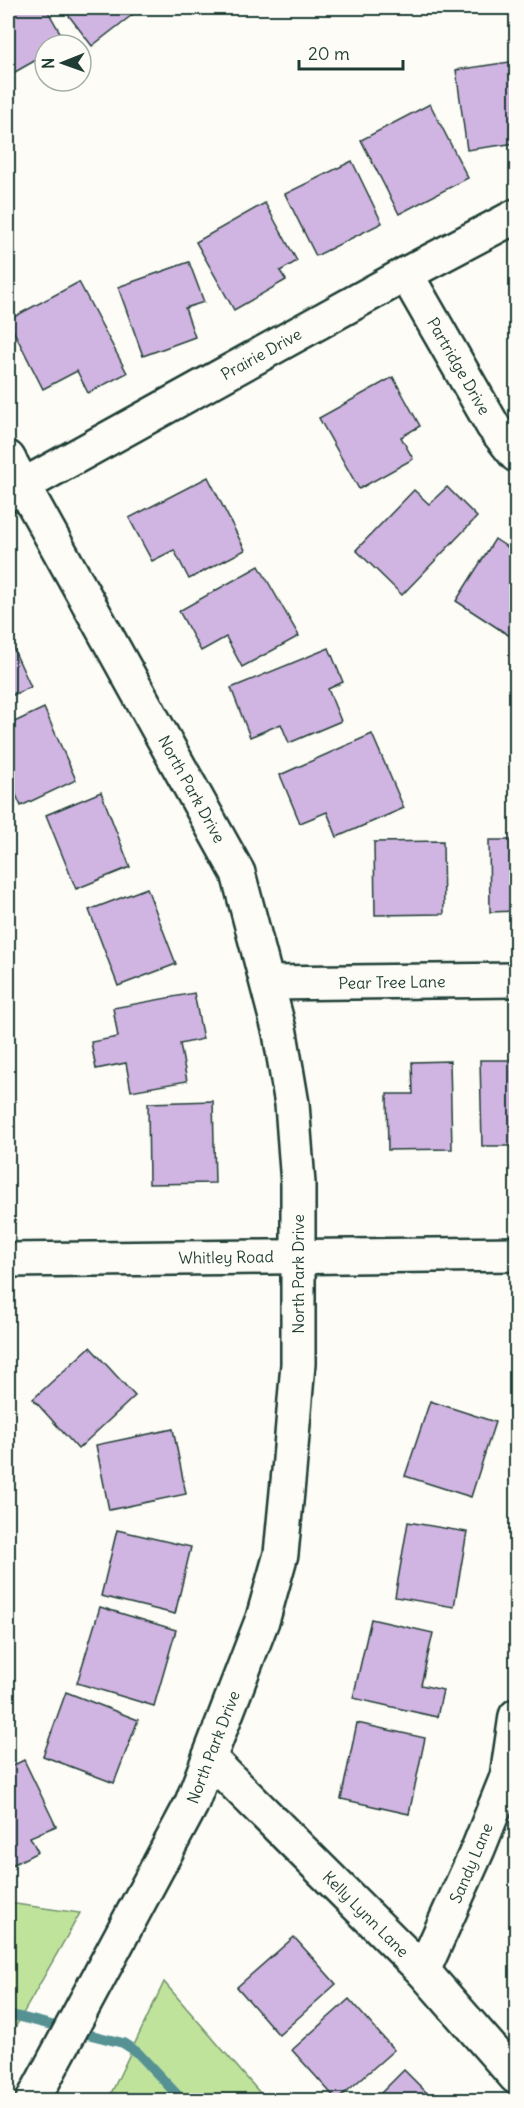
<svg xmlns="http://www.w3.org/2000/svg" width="524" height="2108" font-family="Delius,sans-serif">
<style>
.green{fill:#c0e39c;stroke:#709068;stroke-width:1.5}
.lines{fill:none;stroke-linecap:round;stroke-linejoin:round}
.stream{stroke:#569293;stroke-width:10}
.building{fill:#d0b4e1;stroke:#1f3d34;stroke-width:1.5}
.minor-casing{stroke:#1f3d34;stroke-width:38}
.minor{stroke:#fdfcf7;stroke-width:33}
.labels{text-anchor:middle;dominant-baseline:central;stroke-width:5;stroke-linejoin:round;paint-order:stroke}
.street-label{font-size:16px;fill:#1f3d34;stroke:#fdfcf7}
</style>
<rect width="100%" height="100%" fill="#fdfcf7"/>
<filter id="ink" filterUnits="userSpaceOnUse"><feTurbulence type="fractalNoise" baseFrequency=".0167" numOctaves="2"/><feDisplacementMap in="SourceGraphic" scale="12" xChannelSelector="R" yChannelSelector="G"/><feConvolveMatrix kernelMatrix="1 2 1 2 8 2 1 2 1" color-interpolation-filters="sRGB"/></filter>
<g filter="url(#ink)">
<g class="green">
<polygon points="8,1903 80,1913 8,2040"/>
<polygon points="164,1982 266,2100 108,2100"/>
</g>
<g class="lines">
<polyline class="stream" points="8,2014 123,2043 137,2052 182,2100"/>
</g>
<g class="building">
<polygon points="8,8 46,8 66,43 45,45 45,55 8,76"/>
<polygon points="63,8 141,8 92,46"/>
<polygon points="516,61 516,143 467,150 456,70"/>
<polygon points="430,104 468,178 399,214 361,140"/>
<polygon points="352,161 382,223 316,256 285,194"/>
<polygon points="265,203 297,261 280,271 286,280 234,310 196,242"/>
<polygon points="189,262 204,302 185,308 195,337 143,356 118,287"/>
<polygon points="79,282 127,373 88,393 77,371 43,389 8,320"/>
<polygon points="393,377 420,426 401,437 413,459 359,489 319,418"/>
<polygon points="208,477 245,550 189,579 174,550 152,561 129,518"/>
<polygon points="447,487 477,517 402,595 356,550 414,490 429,504"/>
<polygon points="495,539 516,553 516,640 456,601"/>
<polygon points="259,566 299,636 242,667 226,637 201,651 179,611"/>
<polygon points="8,637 31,687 8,697"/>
<polygon points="329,648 343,682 328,689 341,721 289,743 281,724 250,737 231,688"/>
<polygon points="44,708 76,780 21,806 8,777 8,725"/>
<polygon points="372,734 404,808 337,837 327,812 300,823 280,775"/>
<polygon points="101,792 130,867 76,889 46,815"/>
<polygon points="489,840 516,840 516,911 490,912"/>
<polygon points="443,841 444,914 375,915 374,842"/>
<polygon points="147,888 176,964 118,986 89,910"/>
<polygon points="194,993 203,1039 180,1044 187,1081 131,1091 126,1063 96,1069 91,1042 118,1037 113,1008"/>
<polygon points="480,1060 516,1060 516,1146 482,1146"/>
<polygon points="450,1061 452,1149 388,1150 387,1094 413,1094 412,1062"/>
<polygon points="213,1101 215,1183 149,1184 148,1103"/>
<polygon points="90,1347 135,1396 78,1449 33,1399"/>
<polygon points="430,1401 495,1422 471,1497 405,1476"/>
<polygon points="173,1429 186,1494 109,1510 96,1445"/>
<polygon points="408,1522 467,1532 454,1607 395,1597"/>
<polygon points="117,1530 191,1547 175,1614 101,1596"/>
<polygon points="100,1607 176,1630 154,1706 77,1683"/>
<polygon points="371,1619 433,1633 421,1685 443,1690 437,1717 353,1698"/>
<polygon points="66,1692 138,1720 114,1783 43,1756"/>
<polygon points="357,1723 425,1738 409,1814 341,1799"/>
<polygon points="24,1760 56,1826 30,1837 38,1852 8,1867 8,1768"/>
<polygon points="294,1937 336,1984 279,2035 237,1987"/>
<polygon points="349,1999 394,2050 337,2100 292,2050"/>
<polygon points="404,2070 434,2100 374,2100"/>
</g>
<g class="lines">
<g class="minor-casing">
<g id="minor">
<polyline points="406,274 493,426 516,455"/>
<polyline points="8,458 238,873 280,1033 292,1104 298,1184 298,1364 289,1471 281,1554 263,1618 191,1805 33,2100"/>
<polyline points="8,494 406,274 516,216"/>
<polyline points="268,983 516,980"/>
<polyline points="8,1260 516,1254"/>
<polyline points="209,1758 423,1971 516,2077"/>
<polyline points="423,1971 478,1849 507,1777 516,1716"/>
</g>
</g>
<use href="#minor" class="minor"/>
</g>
</g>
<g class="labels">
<g class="street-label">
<text transform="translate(261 354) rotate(-29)">Prairie Drive</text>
<text transform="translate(459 366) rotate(60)">Partridge Drive</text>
<text transform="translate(192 789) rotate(61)">North Park Drive</text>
<text transform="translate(392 982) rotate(-1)">Pear Tree Lane</text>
<text transform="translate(226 1257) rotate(-1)">Whitley Road</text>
<text transform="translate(298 1274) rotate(-90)">North Park Drive</text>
<text transform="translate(213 1747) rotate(-69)">North Park Drive</text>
<text transform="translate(471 1863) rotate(-67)">Sandy Lane</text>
<text transform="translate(366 1914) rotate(45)">Kelly Lynn Lane</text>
</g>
</g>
<rect width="524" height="2108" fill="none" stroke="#fdfcf7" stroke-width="30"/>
<rect x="15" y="15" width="494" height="2078" fill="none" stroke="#1f3d34" stroke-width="2" filter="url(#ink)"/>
<g transform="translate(63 63) rotate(269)"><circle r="28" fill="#fdfcf7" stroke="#a4b0a9" stroke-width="1.5"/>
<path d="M0-4.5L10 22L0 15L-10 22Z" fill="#1f3d34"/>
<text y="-9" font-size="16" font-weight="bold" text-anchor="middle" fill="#1f3d34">N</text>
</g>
<path d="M299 60v9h104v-9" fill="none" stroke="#1f3d34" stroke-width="3"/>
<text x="308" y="60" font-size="18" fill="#1f3d34" stroke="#fdfcf7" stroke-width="4.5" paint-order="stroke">20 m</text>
</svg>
